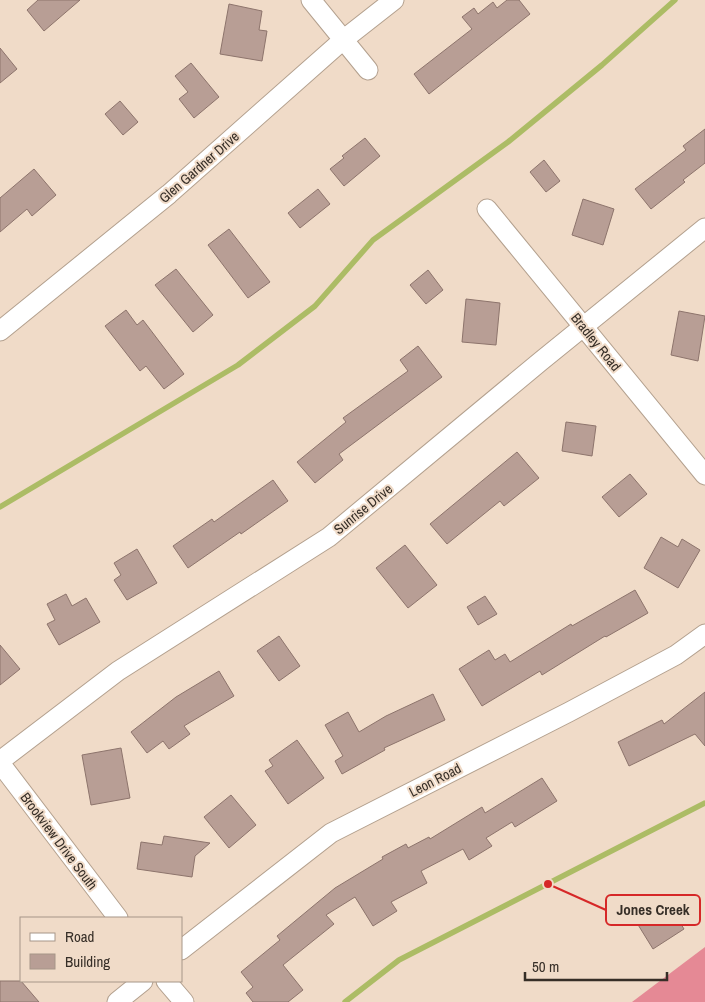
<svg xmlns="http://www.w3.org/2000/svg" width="705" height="1002" font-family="'Archivo Narrow',sans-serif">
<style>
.forest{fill:#e58995}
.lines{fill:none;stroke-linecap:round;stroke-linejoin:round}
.stream{stroke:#acbc65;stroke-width:5.5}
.building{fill:#b89e95;stroke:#8d746c}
.street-casing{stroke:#b3a08e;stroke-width:21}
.street{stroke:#fff;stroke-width:19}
.labels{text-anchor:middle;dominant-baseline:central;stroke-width:4;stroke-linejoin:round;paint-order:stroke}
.street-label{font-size:14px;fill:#362e27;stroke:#f0dbc8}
.leader{fill:none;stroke:#d62828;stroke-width:2}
.callout-dot{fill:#d62828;stroke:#f0dbc8;stroke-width:2}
.callout{fill:#f0dbc8;stroke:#d62828;stroke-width:2}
.callout-label{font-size:15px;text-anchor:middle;font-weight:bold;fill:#362e27}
</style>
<rect width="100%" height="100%" fill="#f0dbc8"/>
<polygon class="forest" points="705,947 705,1002 632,1002"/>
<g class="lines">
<g class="stream">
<polyline points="0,507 238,365 315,306 373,240 508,142 602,65 675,0"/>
<polyline points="345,1002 399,960 705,803"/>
</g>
</g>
<g class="building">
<polygon points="38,0 80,0 44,31 27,10"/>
<polygon points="507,0 519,0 530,14 429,94 414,74 472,29 462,17 474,8 478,14 493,2 497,8"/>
<polygon points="229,4 262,11 259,30 267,31 262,61 220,54"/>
<polygon points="0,48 17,69 0,83"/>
<polygon points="191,63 219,97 194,118 179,99 188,92 175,76"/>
<polygon points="120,101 138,122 123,135 105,114"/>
<polygon points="705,129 705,163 683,180 685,182 651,209 635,189 686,150 683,146"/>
<polygon points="365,138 380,156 344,186 330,169 344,158 342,156"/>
<polygon points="544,160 560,181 546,192 530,172"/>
<polygon points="34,169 56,195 32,216 27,209 0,232 0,198"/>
<polygon points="318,189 330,204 300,228 288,213"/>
<polygon points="583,199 614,209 603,245 572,235"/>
<polygon points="229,229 270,282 248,298 208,245"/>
<polygon points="176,269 213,315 193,332 155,285"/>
<polygon points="428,270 443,290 426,304 410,285"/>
<polygon points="466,299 500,303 496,345 462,342"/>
<polygon points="126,310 137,325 143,320 184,374 164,389 146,366 140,371 105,326"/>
<polygon points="679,311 705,316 698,361 671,355"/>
<polygon points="418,346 442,377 339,454 343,460 315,483 297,462 346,422 343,418 408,371 400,360"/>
<polygon points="566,422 596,426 592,456 562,451"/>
<polygon points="517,452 539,478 504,506 500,501 447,544 430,524"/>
<polygon points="630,474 647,494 619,517 602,497"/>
<polygon points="273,480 288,501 241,534 240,532 188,568 173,546 212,519 214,522"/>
<polygon points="661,537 678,547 682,539 700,550 678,588 644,568"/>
<polygon points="405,545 437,585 408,608 376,568"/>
<polygon points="137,549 157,583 127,600 114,580 121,575 114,563"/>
<polygon points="635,590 648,613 606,637 605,636 542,675 540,671 482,706 459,669 489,650 495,660 505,654 510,662 571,624 572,626"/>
<polygon points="66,594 72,606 86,598 100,622 59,645 47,624 55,620 47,604"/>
<polygon points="485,596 497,614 478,625 467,607"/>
<polygon points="279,636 300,666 279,681 257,651"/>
<polygon points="0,645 20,669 0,685"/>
<polygon points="219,671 234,696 184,726 190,734 169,749 163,741 147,753 131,732 176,697"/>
<polygon points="705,692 705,746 695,734 629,766 618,742 662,720 664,724"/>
<polygon points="433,694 445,720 384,748 385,750 342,774 335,761 343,756 325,725 348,712 359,732 386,716"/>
<polygon points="297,740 324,778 288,804 265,771 273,766 269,760"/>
<polygon points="121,748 130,798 91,805 82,755"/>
<polygon points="542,778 557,801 515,827 512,822 486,838 492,846 469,860 463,849 421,871 427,883 391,902 397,911 373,926 355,897 326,915 334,924 283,965 303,990 288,1002 253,1002 246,993 253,987 241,972 280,940 277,936 335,888 383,859 382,857 406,844 408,848 429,837 430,839 482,807 485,813"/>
<polygon points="231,795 256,825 229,848 204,817"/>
<polygon points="164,836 210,843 195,856 192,877 137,869 141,842 162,845"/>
<polygon points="663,895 684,929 653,949 632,915"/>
<polygon points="0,981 21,981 39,1002 0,1002"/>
</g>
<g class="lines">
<g class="street-casing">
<g id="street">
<polyline points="311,0 368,70"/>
<polyline points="487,209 705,475"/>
<polyline points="0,331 169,194 343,40 394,0"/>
<polyline points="0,761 118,671 329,537 541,361 705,228"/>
<polyline points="0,763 118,918"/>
<polyline points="181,950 331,833 569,712 676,655 705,634"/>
<polyline points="166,981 184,1002"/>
<polyline points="117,1002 143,981"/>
</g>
</g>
<use href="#street" class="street"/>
</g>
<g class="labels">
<g class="street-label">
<text transform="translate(199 167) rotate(-41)">Glen Gardner Drive</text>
<text transform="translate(596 342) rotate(51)">Bradley Road</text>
<text transform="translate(363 509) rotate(-39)">Sunrise Drive</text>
<text transform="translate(435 780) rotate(-27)">Leon Road</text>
<text transform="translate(59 841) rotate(53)">Brookview Drive South</text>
</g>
</g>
<path class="leader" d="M548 884L606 910"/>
<circle class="callout-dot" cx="548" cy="884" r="5"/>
<rect class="callout" x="606" y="895" width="94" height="30" rx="5"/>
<g class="callout-label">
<text x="653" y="915">Jones Creek</text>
</g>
<rect x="20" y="917" width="162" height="65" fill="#f0dbc8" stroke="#a69688"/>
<rect x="30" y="933" width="25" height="8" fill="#ffffff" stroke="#a69688"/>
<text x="65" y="942" font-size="15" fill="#362e27">Road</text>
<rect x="30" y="954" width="25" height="15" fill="#b89e95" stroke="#a69688"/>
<text x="65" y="967" font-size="15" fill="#362e27">Building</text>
<path d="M525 972v8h142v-8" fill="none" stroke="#362e27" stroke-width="2.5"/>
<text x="532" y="972" font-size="15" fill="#362e27" stroke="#f0dbc8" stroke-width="4" paint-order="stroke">50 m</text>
</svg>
